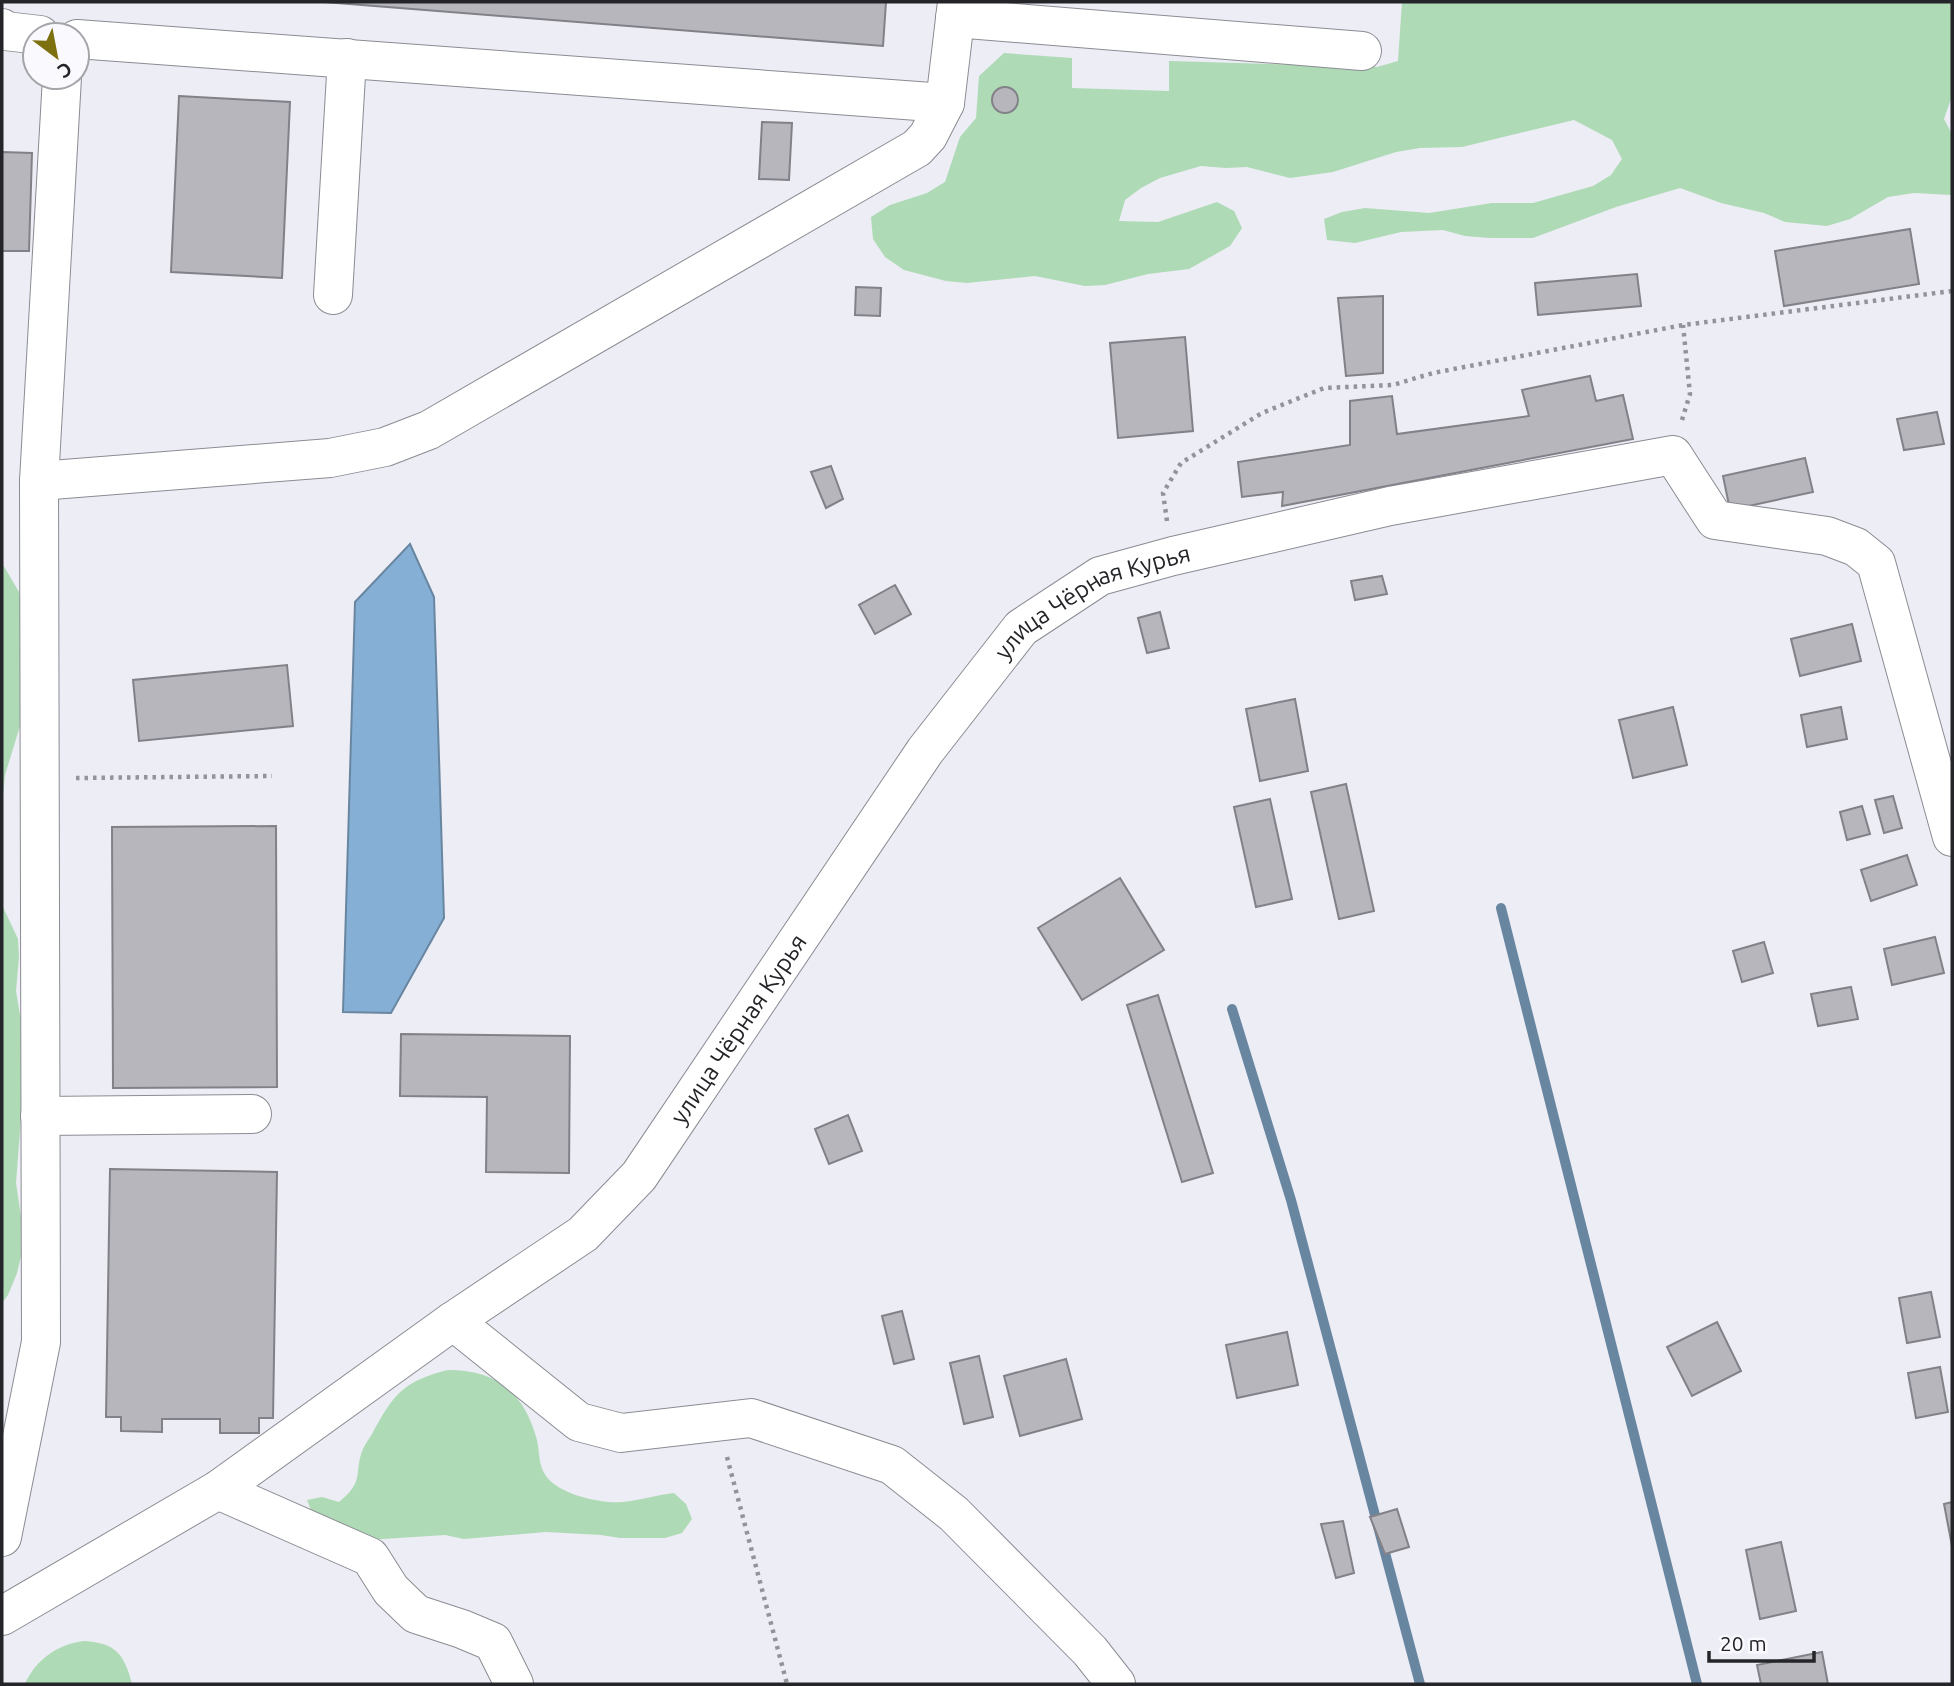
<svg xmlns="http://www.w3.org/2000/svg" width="1954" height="1686" font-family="Ubuntu,sans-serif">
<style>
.green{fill:#afdab6}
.water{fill:#86afd5;stroke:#6986a1;stroke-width:2}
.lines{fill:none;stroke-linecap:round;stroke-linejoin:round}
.stream{stroke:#6986a1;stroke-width:10}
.building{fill:#b7b6bd;stroke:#828188;stroke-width:2}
.minor-casing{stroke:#8b8c93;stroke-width:40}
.path{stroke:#93949a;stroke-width:4.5;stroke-dasharray:3.5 5;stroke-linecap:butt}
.minor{stroke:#fff;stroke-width:38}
.labels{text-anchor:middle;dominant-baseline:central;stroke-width:6;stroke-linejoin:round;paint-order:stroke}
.street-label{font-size:24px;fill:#242528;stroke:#fafafe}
</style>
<rect width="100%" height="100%" fill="#ecedf5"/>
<g class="green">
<polygon points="1402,2 1952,2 1952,96 1944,119 1952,134 1952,195 1914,193 1888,197 1850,219 1827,226 1785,222 1764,213 1721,203 1680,188 1616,207 1533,238 1490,238 1465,236 1443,230 1401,232 1355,243 1327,240 1324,219 1342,212 1365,208 1429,213 1492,203 1533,203 1593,186 1611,175 1622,159 1612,140 1574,120 1462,147 1420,148 1396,152 1333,172 1290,178 1247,167 1226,168 1201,166 1160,178 1141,188 1125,200 1119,221 1158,222 1217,202 1234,211 1242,228 1230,246 1189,269 1148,274 1105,285 1085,286 1035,276 967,283 946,281 904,270 885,257 873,239 871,217 890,205 927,193 945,182 960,137 976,118 979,76 1004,53 1072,58 1072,88 1169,91 1169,61 1377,67 1398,61"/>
<polygon points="2,563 19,592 21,607 21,710 20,726 5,775 2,804"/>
<polygon points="2,905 18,939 19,957 16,991 22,1027 22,1069 21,1118 16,1183 22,1223 21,1256 17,1273 8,1295 2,1303"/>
<path d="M448 1370C497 1370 524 1392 537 1440 540 1453 538 1465 546 1476 557 1492 591 1501 610 1502 631 1504 653 1495 674 1493L686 1504 692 1519 682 1533 665 1538H620L601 1535 546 1532 464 1539 445 1535 368 1540 314 1518 307 1500 322 1497 339 1502C366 1480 353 1473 363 1449 365 1444 369 1439 372 1434 393 1395 403 1381 448 1370Z"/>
<path d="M84 1641C116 1643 124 1654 132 1684H25C35 1660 58 1644 84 1641Z"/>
</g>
<polygon class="water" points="410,544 434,597 444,918 391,1013 343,1012 355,602"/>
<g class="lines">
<g class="stream">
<polyline points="1501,908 1697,1684"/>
<polyline points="1232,1009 1291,1200 1420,1684"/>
</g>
</g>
<g class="building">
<polygon points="324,2 886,2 883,46"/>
<circle cx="1005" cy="100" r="13"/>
<polygon points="179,96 290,102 282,278 171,272"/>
<polygon points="762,122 792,123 789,180 759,179"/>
<polygon points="2,152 32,153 29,251 2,251"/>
<polygon points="1910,229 1919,284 1784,306 1775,251"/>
<polygon points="1637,274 1641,306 1538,315 1535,283"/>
<polygon points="856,287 881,288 880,316 855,315"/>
<polygon points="1383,296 1383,373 1346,376 1338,298"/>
<polygon points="1185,337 1193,431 1118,438 1110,343"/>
<polygon points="1590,376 1596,401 1623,395 1633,439 1282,506 1283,492 1242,497 1238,462 1350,445 1350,401 1392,396 1397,434 1529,416 1522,390"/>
<polygon points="1937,412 1944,444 1904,450 1897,419"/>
<polygon points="1805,458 1813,492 1730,510 1723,476"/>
<polygon points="831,466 843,499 826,508 811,472"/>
<polygon points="1382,576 1387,594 1355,600 1351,581"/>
<polygon points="895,585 911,614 875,634 859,605"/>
<polygon points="1160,612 1169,648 1147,653 1138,618"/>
<polygon points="1852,624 1861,661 1800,676 1791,639"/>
<polygon points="287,665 293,726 139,741 133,680"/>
<polygon points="1295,699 1308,771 1260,781 1246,709"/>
<polygon points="1673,707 1687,765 1633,778 1619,720"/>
<polygon points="1841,707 1847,739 1807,747 1801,715"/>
<polygon points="1346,784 1374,911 1339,919 1311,792"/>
<polygon points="1893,796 1902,828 1884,833 1875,800"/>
<polygon points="1270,799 1292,899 1256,907 1234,807"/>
<polygon points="1862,806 1870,834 1847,840 1840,812"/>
<polygon points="276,826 277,1087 113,1088 112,827"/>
<polygon points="1907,855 1917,885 1871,901 1861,870"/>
<polygon points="1120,878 1164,950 1082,1000 1038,928"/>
<polygon points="1935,937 1944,973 1892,985 1884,949"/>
<polygon points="1764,942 1773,973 1742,982 1733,951"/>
<polygon points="1851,987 1858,1019 1818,1026 1811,994"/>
<polygon points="1158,995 1213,1173 1182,1182 1127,1005"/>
<polygon points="401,1034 570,1036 569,1173 486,1172 487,1097 400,1096"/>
<polygon points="848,1115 862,1151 829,1164 815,1129"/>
<polygon points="110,1169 277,1172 273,1418 259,1418 259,1433 220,1433 220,1419 162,1419 162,1432 121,1431 121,1417 106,1417"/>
<polygon points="1931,1292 1940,1337 1907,1343 1899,1298"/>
<polygon points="902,1311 914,1359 894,1364 882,1316"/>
<polygon points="1717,1322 1741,1371 1692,1396 1667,1347"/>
<polygon points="1287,1332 1298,1385 1237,1398 1226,1345"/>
<polygon points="979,1356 993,1417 964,1424 950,1363"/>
<polygon points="1066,1359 1082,1419 1020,1436 1004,1376"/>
<polygon points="1940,1367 1948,1412 1916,1418 1908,1373"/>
<polygon points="1952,1502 1952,1546 1944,1504"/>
<polygon points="1397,1509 1409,1547 1385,1554 1370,1517"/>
<polygon points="1343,1521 1354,1573 1336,1578 1321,1524"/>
<polygon points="1781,1542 1796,1611 1760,1619 1746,1550"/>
<polygon points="1822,1652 1828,1684 1761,1684 1757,1665"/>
</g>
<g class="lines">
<g class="minor-casing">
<g id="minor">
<polyline points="955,18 1362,51"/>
<polyline points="2,28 5,31 40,35"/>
<polyline points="77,39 945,103"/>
<polyline points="333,295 347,58"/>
<polyline points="39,481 330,458 385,447 429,430 917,148 928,136 945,103 957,2"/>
<polyline points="40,1116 252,1114"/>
<polyline points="453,1321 579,1422 621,1433 751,1418 892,1465 954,1514 1090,1651 1116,1684"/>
<polyline points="218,1490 370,1557 391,1590 416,1614 462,1629 493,1642 514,1684"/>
<polyline points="2,1537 41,1342 39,481 62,77"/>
<path id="s1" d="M2 1616 218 1490 453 1321 583 1234 639 1176 925 751 1021 628 1100 576 1173 556 1390 506 1673 455 1715 520 1827 536 1856 547 1876 563 1952 837"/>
</g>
</g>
<g class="path">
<polyline points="1682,420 1690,394 1683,325"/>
<polyline points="1167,521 1163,493 1181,463 1262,413 1324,388 1393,385 1433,373 1683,325 1952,291"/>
<polyline points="76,778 272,776"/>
<polyline points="727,1457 787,1684"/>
</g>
<use href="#minor" class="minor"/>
</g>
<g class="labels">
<g class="street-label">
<text stroke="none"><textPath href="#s1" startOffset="1521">улица Чёрная Курья</textPath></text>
<text stroke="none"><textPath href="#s1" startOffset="954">улица Чёрная Курья</textPath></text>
</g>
</g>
<rect width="1954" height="1686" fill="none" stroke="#242528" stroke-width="7"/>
<g transform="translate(56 56) rotate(148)"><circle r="33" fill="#fafafe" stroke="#a4a5a8" stroke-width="2"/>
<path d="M0-5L12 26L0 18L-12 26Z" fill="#7d700e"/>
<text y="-10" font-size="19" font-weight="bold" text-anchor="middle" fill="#242528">С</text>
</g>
<path d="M1709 1651v10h105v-10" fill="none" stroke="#242528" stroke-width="3.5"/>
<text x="1720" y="1651" font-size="21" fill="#242528" stroke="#fafafe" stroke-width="5" paint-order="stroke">20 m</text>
</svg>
